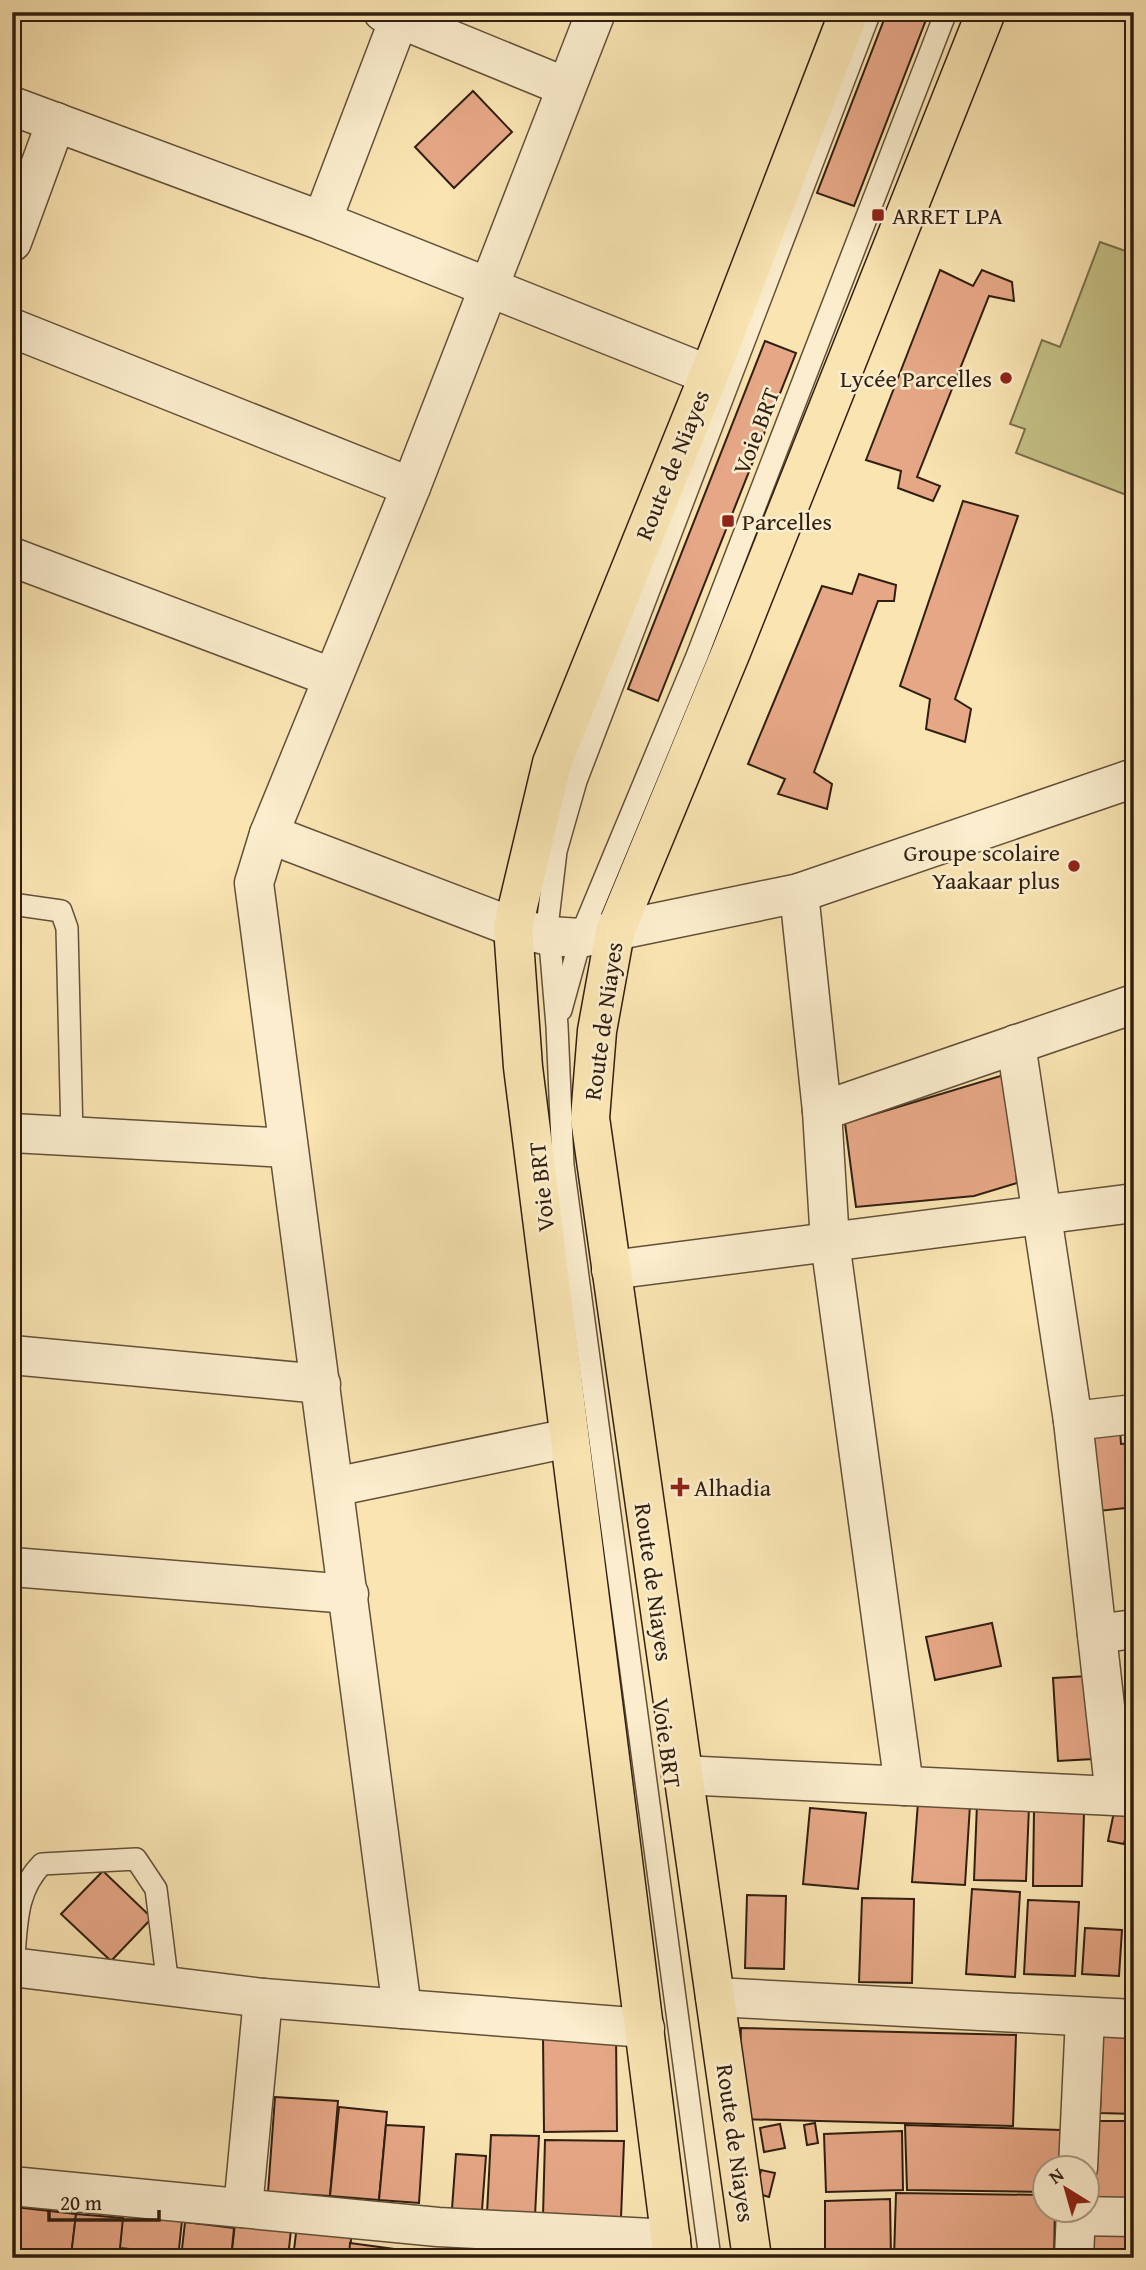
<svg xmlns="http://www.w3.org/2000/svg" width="1146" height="2270" font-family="'Gentium Book Plus',serif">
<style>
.green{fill:#c5c287;stroke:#7b704c;stroke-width:2}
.building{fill:#e6a786;stroke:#311f11;stroke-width:2}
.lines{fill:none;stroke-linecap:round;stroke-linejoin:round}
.lane-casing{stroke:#635039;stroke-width:24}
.street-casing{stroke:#635039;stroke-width:41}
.primary-casing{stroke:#311f11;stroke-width:41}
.lane{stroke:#fbedcd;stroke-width:21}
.street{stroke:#fbedcd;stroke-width:38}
.primary{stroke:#f9e4b2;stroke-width:38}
.poi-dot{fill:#8f2418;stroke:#fbedcd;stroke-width:2.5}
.labels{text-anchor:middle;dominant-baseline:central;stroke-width:5;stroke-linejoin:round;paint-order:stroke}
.poi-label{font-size:24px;fill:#311f11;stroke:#fbedcd;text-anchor:start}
.street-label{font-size:24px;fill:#311f11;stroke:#fbedcd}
</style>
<rect width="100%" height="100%" fill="#f9e4b2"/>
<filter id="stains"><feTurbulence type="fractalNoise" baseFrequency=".00286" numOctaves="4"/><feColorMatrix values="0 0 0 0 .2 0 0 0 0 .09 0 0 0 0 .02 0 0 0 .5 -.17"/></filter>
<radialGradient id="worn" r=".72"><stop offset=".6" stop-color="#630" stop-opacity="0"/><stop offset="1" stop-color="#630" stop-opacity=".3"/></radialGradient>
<polygon class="green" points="1100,242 1134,254 1134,483 1129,496 1016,453 1025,429 1010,424 1042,340 1060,347"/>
<g class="building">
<polygon points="887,12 929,12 854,206 817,193"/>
<polygon points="473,91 512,132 454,188 415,147"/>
<polygon points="940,270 973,286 982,270 1012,282 1014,301 989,296 917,477 940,486 933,501 898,488 901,471 866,460"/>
<polygon points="765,341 796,353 658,701 628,689"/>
<polygon points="963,501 1018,516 955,699 971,709 965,742 926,729 930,699 900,686"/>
<polygon points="859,574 896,585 894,601 878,601 814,772 832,784 827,809 778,794 785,779 748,764 822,586 852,594"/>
<polygon points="1007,1074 1017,1183 974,1196 856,1207 845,1123"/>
<polygon points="1120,1429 1121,1444 1134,1443 1134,1507 1099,1511 1091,1432"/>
<polygon points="992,1623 1001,1666 935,1680 926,1637"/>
<polygon points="1134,1650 1134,1701 1127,1651"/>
<polygon points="1088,1676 1093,1759 1058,1761 1053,1678"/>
<polygon points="918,1802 970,1805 965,1885 912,1882"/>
<polygon points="977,1804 1029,1806 1026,1881 974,1880"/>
<polygon points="810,1808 866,1813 858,1889 803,1884"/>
<polygon points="1034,1810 1084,1812 1082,1886 1033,1886"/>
<polygon points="1114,1812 1130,1816 1124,1844 1108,1841"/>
<polygon points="103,1871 152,1918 111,1961 61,1914"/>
<polygon points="972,1889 1020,1892 1015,1977 966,1974"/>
<polygon points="747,1895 786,1896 784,1969 745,1968"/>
<polygon points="862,1898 914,1899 912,1983 859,1982"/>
<polygon points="1028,1900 1079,1902 1075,1976 1024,1974"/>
<polygon points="1085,1928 1122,1930 1119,1976 1082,1974"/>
<polygon points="741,2028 1016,2035 1013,2126 738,2119"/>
<polygon points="616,2034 617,2131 544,2132 543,2036"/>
<polygon points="1103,2034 1134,2035 1134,2114 1100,2113"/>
<polygon points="275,2097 338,2101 330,2196 268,2192"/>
<polygon points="339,2107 387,2112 379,2200 330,2196"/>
<polygon points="1093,2121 1134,2121 1134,2198 1091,2198"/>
<polygon points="815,2123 818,2143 807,2145 804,2125"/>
<polygon points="780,2124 785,2148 764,2152 760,2128"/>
<polygon points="386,2125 424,2127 419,2203 379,2200"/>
<polygon points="905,2125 1061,2130 1061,2168 1044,2168 1044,2192 907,2190"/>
<polygon points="902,2131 903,2190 826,2192 824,2134"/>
<polygon points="491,2135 539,2136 535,2216 487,2214"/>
<polygon points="545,2140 624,2141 621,2218 543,2216"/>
<polygon points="456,2154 486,2156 482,2210 452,2209"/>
<polygon points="761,2170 775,2173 769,2197 756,2193"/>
<polygon points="896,2193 1044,2195 1044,2210 1055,2210 1054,2258 894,2258"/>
<polygon points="890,2199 891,2258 825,2258 825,2201"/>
<polygon points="124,2205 183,2211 178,2258 138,2258 139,2250 119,2248"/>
<polygon points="15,2207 76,2214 71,2258 12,2258"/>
<polygon points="76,2214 123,2218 119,2258 71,2256"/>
<polygon points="236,2215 292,2220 288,2258 231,2258"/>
<polygon points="185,2222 234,2228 231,2258 181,2258"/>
<polygon points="297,2225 352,2231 349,2258 293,2258"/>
<polygon points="1079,2227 1134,2229 1134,2258 1078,2258"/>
<polygon points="350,2243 416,2252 417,2258 349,2258"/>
<polygon points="543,2248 626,2258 544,2258"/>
<polygon points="450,2250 538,2253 538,2258 451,2258"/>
</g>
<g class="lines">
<g class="lane-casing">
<g id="lane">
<polyline points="12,904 61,911 67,928 72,1136"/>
<polyline points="561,1010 583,930 697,656 946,12"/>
<path d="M13 1967C17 1929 14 1892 42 1864L136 1859 156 1889 168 1986"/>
<polyline points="710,2258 563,1165 557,1026 548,919 556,851 576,781 870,12"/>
</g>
</g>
<g class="street-casing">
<g id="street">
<polyline points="383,12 566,87"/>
<polyline points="12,106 322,221 709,375"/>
<polyline points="322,221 399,19"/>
<polyline points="12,242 56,122"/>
<polyline points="12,328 411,487"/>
<polyline points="12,557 331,677"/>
<polyline points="269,834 513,927 549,936 581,938 799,893 1134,778"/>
<polyline points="799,893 822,1111 830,1242 904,1786"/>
<polyline points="1016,1044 1073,1421 1115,1796"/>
<polyline points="822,1111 1134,1004"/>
<polyline points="12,1133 288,1148"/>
<polyline points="611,1270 1134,1203"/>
<polyline points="12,1355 321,1384"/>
<polyline points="1073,1421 1134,1414"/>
<polyline points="334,1487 569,1438"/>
<polyline points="12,1567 349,1594"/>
<polyline points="1097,1634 1134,1629"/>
<polyline points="681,1775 1134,1797"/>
<polyline points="12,1967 263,1998 645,2028"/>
<polyline points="715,1997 1134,2019"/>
<polyline points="402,2009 254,883 269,834 411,487 596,12"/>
<polyline points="1078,2168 1085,2017"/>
<polyline points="12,2186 438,2227 671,2239"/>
<polyline points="243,2208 263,1998"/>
<polyline points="1076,2216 1134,2217"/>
<polyline points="1074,2258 1076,2210"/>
</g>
</g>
<g class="primary-casing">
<g id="primary">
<polyline points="673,2258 523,1067 513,927 552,763 709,375 849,12"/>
<polyline points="752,2258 590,1118 597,1031 615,932 731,652 986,12"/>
</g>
</g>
<use href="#lane" class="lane"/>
<use href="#street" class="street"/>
<use href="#primary" class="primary"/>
</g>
<g class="poi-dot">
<rect x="871" y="208" width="14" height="14" rx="3.5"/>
<circle cx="1006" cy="378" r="7"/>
<rect x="721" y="514" width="14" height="14" rx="3.5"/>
<circle cx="1074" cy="866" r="7"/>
<path d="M676.5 1476.5h7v7h7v7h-7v7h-7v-7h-7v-7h7z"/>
</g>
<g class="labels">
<g class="poi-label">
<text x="892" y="215">ARRET LPA</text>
<text x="992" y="378" text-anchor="end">Lycée Parcelles</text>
<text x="742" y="521">Parcelles</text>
<text x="1060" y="852" text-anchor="end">Groupe scolaire<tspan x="1060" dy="28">Yaakaar plus</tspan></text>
<text x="694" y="1487">Alhadia</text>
</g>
<g class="street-label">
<text transform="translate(756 431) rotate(-69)">Voie BRT</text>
<text transform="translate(672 465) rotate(-68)">Route de Niayes</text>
<text transform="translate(603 1021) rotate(-82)">Route de Niayes</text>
<text transform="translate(541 1187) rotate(-96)">Voie BRT</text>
<text transform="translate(654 1582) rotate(82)">Route de Niayes</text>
<text transform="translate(667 1743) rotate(82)">Voie BRT</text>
<text transform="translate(736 2143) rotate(82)">Route de Niayes</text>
</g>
</g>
<rect width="1146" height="2270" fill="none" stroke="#f9e4b2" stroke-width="42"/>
<rect x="14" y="14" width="1118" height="2242" fill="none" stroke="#311f11" stroke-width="3.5"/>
<rect x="21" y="21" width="1104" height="2228" fill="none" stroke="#311f11" stroke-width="2"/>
<g transform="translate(1066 2189) rotate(323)"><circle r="33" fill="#fbedcd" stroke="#aa9b82" stroke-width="2"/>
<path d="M0-5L12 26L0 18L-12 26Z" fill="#8f2418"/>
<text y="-10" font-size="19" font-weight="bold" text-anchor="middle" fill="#311f11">N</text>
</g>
<path d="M49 2210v10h110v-10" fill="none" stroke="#311f11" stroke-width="3.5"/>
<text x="60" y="2210" font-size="21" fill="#311f11" stroke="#fbedcd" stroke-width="5" paint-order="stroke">20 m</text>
<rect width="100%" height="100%" filter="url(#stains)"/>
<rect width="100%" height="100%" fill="url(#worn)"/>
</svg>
